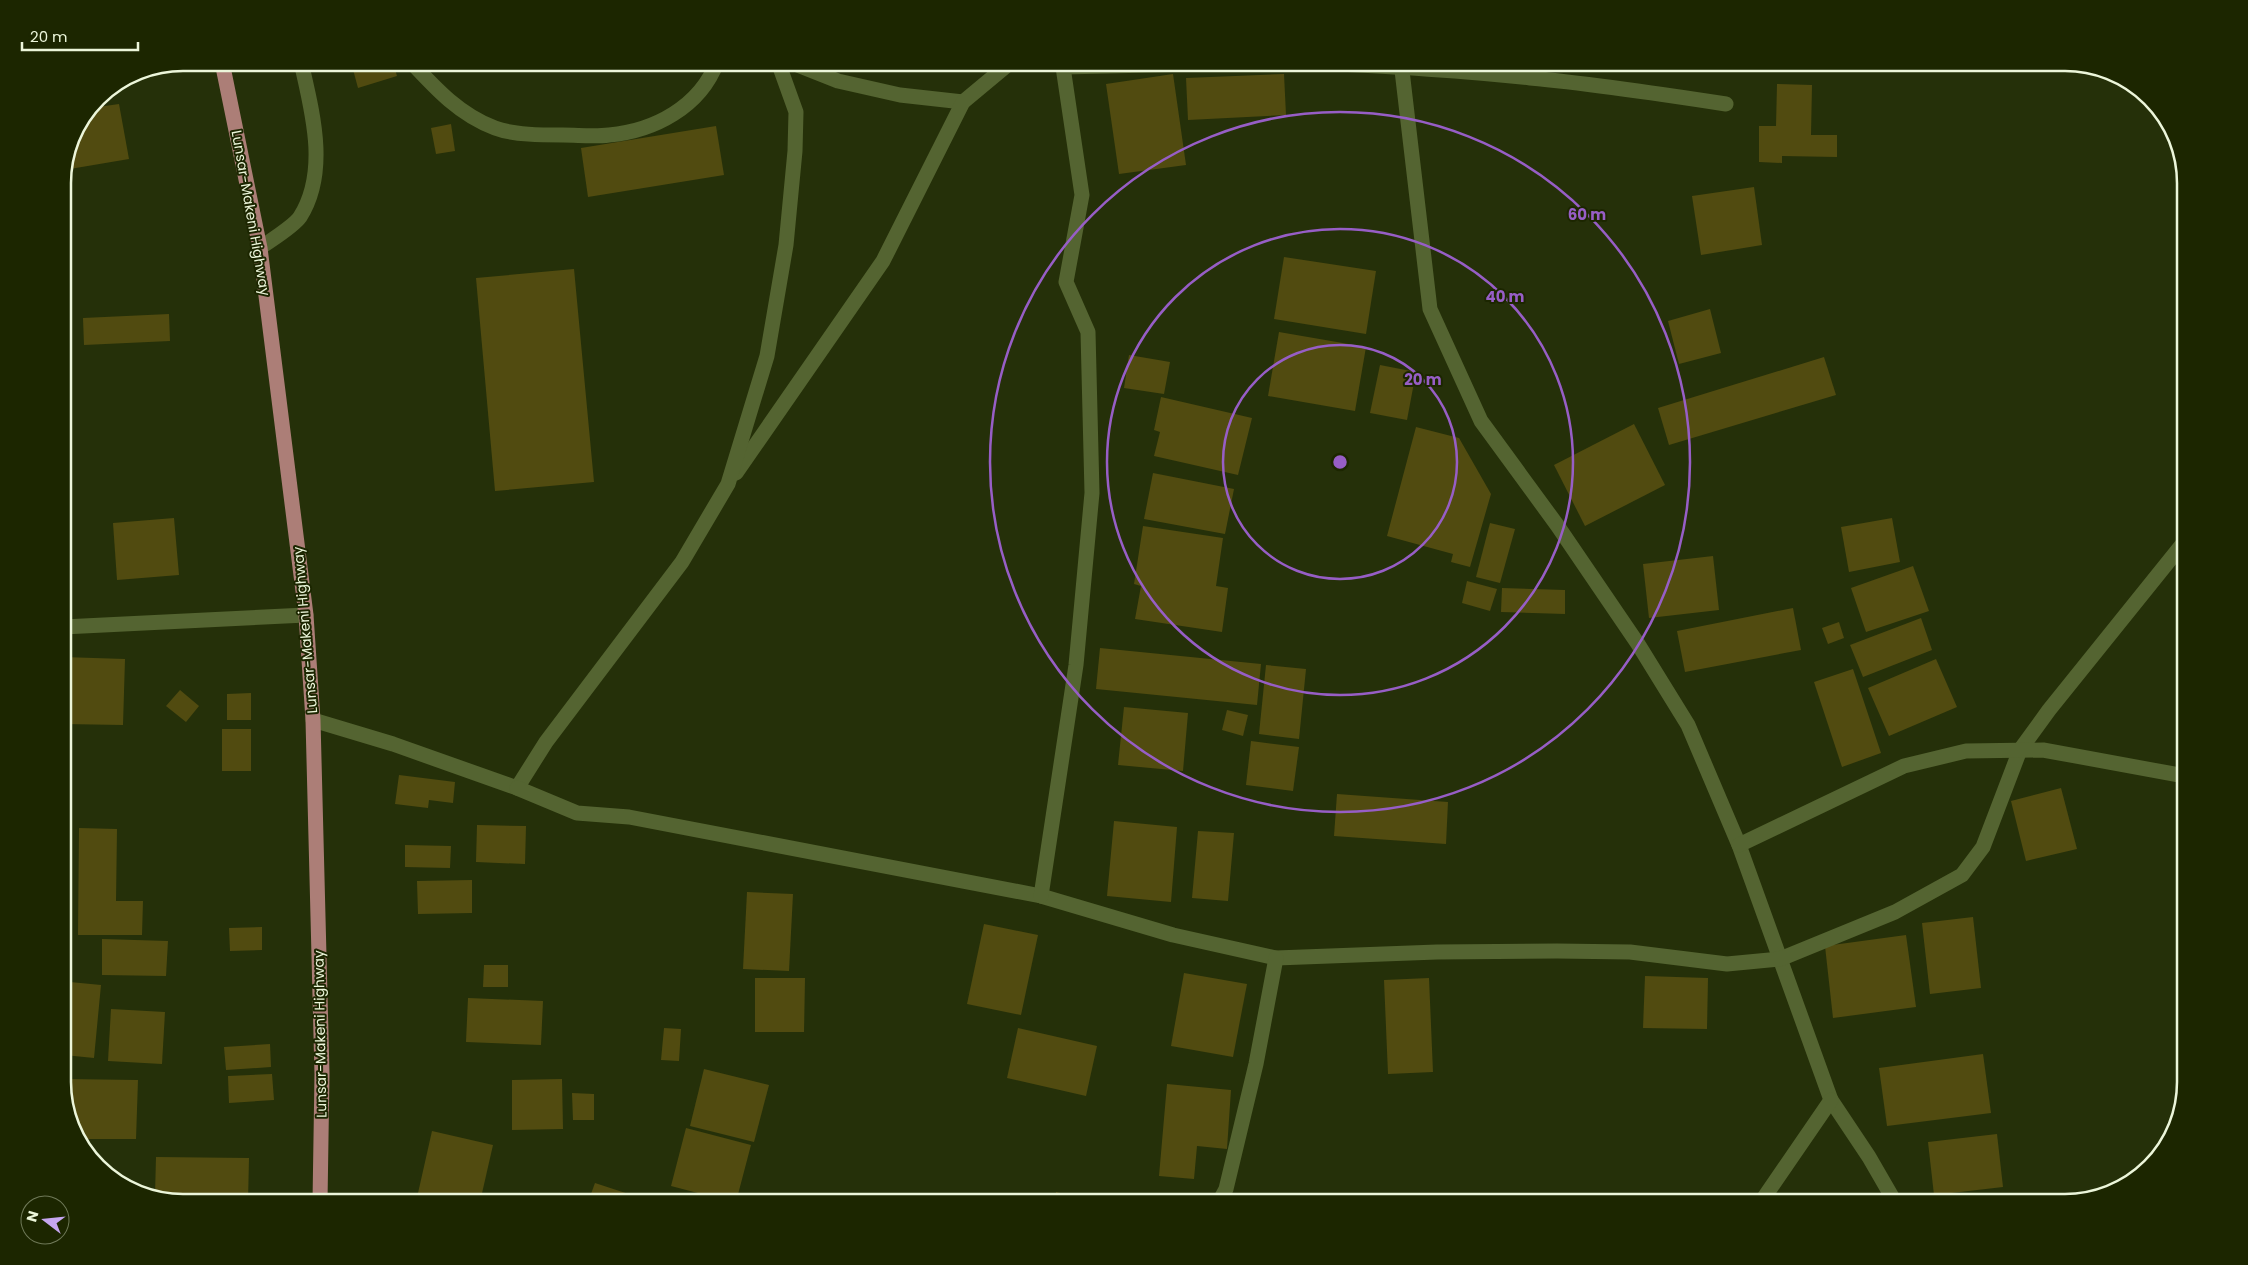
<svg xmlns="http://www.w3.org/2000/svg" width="2248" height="1265" font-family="Poppins,sans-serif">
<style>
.building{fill:#514b10}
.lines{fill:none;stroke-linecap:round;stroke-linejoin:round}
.minor{stroke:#546431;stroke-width:15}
.primary{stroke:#ac7e77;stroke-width:15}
.ring{fill:none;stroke:#975ec6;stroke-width:2.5}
.labels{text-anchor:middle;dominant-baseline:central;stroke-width:4;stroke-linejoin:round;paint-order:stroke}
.street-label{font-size:14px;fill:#ecf6da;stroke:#1c2600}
.rim{fill:none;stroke:#ecf6da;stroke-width:2.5}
.centre{fill:#975ec6;stroke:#1c2600;stroke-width:2.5}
.ring-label{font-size:15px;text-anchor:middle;font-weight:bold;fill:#975ec6;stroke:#1c2600;stroke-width:4;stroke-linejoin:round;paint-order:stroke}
</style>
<rect width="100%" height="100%" fill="#253009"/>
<g class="building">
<polygon points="351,62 393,62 397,76 358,88"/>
<polygon points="1173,74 1186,165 1119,174 1106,84"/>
<polygon points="1284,74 1286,115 1188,120 1186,78"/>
<polygon points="1777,84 1812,85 1811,135 1837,135 1837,157 1782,156 1782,163 1759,162 1759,126 1776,126"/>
<polygon points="119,104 129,159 64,170 72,137 91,108"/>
<polygon points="451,124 455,151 436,154 431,128"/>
<polygon points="716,126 724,175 588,197 581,148"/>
<polygon points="1754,187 1762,245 1701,255 1692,196"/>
<polygon points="1284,257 1376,271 1366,334 1274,319"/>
<polygon points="574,269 594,482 495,491 476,278"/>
<polygon points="1710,309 1721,353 1679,364 1668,321"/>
<polygon points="169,314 170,341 84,345 83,318"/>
<polygon points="1279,332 1366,347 1355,411 1268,396"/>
<polygon points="1129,355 1170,362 1164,394 1124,388"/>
<polygon points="1824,357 1836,395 1669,445 1658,408"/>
<polygon points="1380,365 1416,372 1407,420 1370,413"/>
<polygon points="1161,397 1252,418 1238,475 1154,456 1160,432 1154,430"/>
<polygon points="1634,424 1665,485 1585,526 1554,465"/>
<polygon points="1416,427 1459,438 1491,494 1470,567 1451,562 1453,554 1387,536"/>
<polygon points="1153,473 1234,489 1225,534 1144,519"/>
<polygon points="174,518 179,575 117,580 113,523"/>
<polygon points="1892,518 1900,562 1849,572 1841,527"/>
<polygon points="1490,523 1515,529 1500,583 1476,577"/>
<polygon points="1143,526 1223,538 1216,586 1228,588 1222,632 1135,619 1141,586 1134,584"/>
<polygon points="1713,556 1719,610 1649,618 1643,564"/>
<polygon points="1913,566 1929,611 1866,632 1851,588"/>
<polygon points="1467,581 1497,589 1490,611 1462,603"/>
<polygon points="1502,588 1565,590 1565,614 1501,612"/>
<polygon points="1793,608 1801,650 1685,672 1677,631"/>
<polygon points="1921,618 1932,650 1863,677 1850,645"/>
<polygon points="1839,622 1844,638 1828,644 1822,628"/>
<polygon points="1100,648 1261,664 1257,705 1096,689"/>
<polygon points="63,657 125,659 123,725 63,724"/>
<polygon points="1936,659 1957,707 1889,736 1868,688"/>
<polygon points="1266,665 1306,669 1299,739 1259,734"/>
<polygon points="1853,669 1881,753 1842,767 1814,682"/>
<polygon points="180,690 199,706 186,722 166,706"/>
<polygon points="251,693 251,720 227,720 227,694"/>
<polygon points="1124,707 1188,713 1183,771 1118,765"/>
<polygon points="1227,710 1248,715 1243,736 1222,730"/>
<rect x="2178" y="715" width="7" height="50"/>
<rect x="222" y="729" width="29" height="42"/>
<polygon points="63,732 65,732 66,784 63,784"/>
<polygon points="1251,741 1299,747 1293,791 1246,785"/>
<polygon points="399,775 455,782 453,803 429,800 428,808 395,804"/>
<polygon points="2061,788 2077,849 2026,861 2011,801"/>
<polygon points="1337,794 1448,802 1446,844 1334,836"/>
<polygon points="1114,821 1177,827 1171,902 1107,896"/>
<polygon points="477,825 526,826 525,864 476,862"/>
<polygon points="79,828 117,829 116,901 143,901 142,935 78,935"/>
<polygon points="1198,831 1234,833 1228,901 1192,898"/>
<polygon points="405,845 451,846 450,868 405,867"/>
<polygon points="472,880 472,913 418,914 417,881"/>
<polygon points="747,892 793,894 789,971 743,969"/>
<polygon points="1973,917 1981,988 1930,994 1922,923"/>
<polygon points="984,924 1038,935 1021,1015 967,1004"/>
<polygon points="262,927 262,950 230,951 229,928"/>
<polygon points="1906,935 1916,1007 1833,1018 1825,946"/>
<polygon points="102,939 168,941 166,976 102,975"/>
<polygon points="484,965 508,965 508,987 483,987"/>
<polygon points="1184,973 1247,984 1233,1057 1171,1046"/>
<polygon points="1645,976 1708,978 1707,1029 1643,1028"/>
<polygon points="755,978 805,978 804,1032 755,1032"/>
<polygon points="1429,978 1433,1072 1388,1074 1384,980"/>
<polygon points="2178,978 2185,978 2185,1007 2177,1006"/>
<polygon points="70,982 101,985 94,1058 64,1055"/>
<polygon points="468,998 543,1001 541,1045 466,1042"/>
<polygon points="111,1009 165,1012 162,1064 108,1061"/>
<polygon points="664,1028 681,1029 679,1061 661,1060"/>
<polygon points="1018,1028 1097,1046 1086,1096 1007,1078"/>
<polygon points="270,1044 271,1067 226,1070 224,1047"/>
<polygon points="1983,1054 1991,1113 1887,1126 1879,1068"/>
<polygon points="704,1069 769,1085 754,1142 690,1126"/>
<polygon points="272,1074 274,1100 229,1103 228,1076"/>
<polygon points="64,1079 138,1080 136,1139 79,1139 63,1091"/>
<polygon points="562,1079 563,1129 512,1130 512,1080"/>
<polygon points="1167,1084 1231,1090 1227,1149 1197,1146 1194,1179 1159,1176"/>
<polygon points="572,1093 594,1094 594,1120 573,1120"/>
<polygon points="686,1128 751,1145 736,1202 712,1202 713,1197 671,1186"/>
<polygon points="432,1131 493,1145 480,1202 416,1202"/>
<polygon points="1997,1134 2003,1187 1934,1195 1928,1142"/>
<polygon points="156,1157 249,1158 248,1202 184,1202 155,1195"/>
<polygon points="595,1183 653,1202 588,1202"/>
<polygon points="1056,1192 1097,1202 1054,1202"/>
</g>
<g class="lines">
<g class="minor">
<path d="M411 62C436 89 460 115 495 128 513 135 543 135 563 135 578 135 594 137 609 135 654 131 700 107 717 62"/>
<polyline points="790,62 838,81 900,95 963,102"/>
<path d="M1294 62C1373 66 1451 69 1530 78 1596 84 1661 94 1726 104"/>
<polyline points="1401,62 1430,309 1481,421 1557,525 1638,644 1688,725 1739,845 1831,1100 1869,1157 1895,1202"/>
<polyline points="1063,67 1287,62"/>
<path d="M260 248C271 240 293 227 300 217 329 171 312 111 301 62"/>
<polyline points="736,473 883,261 963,102 1011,62"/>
<polyline points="63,627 306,615"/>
<polyline points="313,720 393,744 517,788 546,742 682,562 728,484 767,356 786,245 795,151 796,112 778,62"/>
<polyline points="517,788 577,813 629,817 1041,896 1173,935 1276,958 1437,952 1557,951 1630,952 1727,964 1780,959 1895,912 1962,875 1983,847 2020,750 2049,710 2185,541"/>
<polyline points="1739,845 1904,766 1966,751 2043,750 2185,776"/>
<polyline points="1041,896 1076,665 1092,493 1088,332 1066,282 1082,195 1063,67 1060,62"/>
<polyline points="1219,1202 1226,1189 1256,1064 1276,958"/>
<polyline points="1761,1202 1831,1100"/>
</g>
<polyline class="primary" points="222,62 260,248 306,615 313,720 322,1074 320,1202"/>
</g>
<g class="ring">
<circle cx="1340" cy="462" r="117"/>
<circle cx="1340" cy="462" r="233"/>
<circle cx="1340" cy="462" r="350"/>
</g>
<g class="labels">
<g class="street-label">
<text transform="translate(251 213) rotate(80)">Lunsar-Makeni Highway</text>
<text transform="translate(305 630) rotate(-95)">Lunsar-Makeni Highway</text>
<text transform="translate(320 1034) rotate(-91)">Lunsar-Makeni Highway</text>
</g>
</g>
<path d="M0 0H2248V1265H0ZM183 71H2065A112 112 0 0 1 2177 183V1082A112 112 0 0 1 2065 1194H183A112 112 0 0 1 71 1082V183A112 112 0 0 1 183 71Z" fill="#1c2600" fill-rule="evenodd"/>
<path class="rim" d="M183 71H2065A112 112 0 0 1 2177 183V1082A112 112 0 0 1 2065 1194H183A112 112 0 0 1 71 1082V183A112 112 0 0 1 183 71Z"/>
<circle cx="1340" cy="462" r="8" class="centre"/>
<g class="ring-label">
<text x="1587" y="220">60 m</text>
<text x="1505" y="302">40 m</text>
<text x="1423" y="385">20 m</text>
</g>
<g transform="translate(45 1220) rotate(286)"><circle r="24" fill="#1c2600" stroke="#6f7957"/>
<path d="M0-4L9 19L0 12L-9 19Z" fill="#c6a6f0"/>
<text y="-8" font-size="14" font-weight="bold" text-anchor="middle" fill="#ecf6da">N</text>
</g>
<path d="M22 42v8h116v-8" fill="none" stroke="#ecf6da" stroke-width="2.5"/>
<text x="30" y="42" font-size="15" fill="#ecf6da" stroke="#1c2600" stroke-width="4" paint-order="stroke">20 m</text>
</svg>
